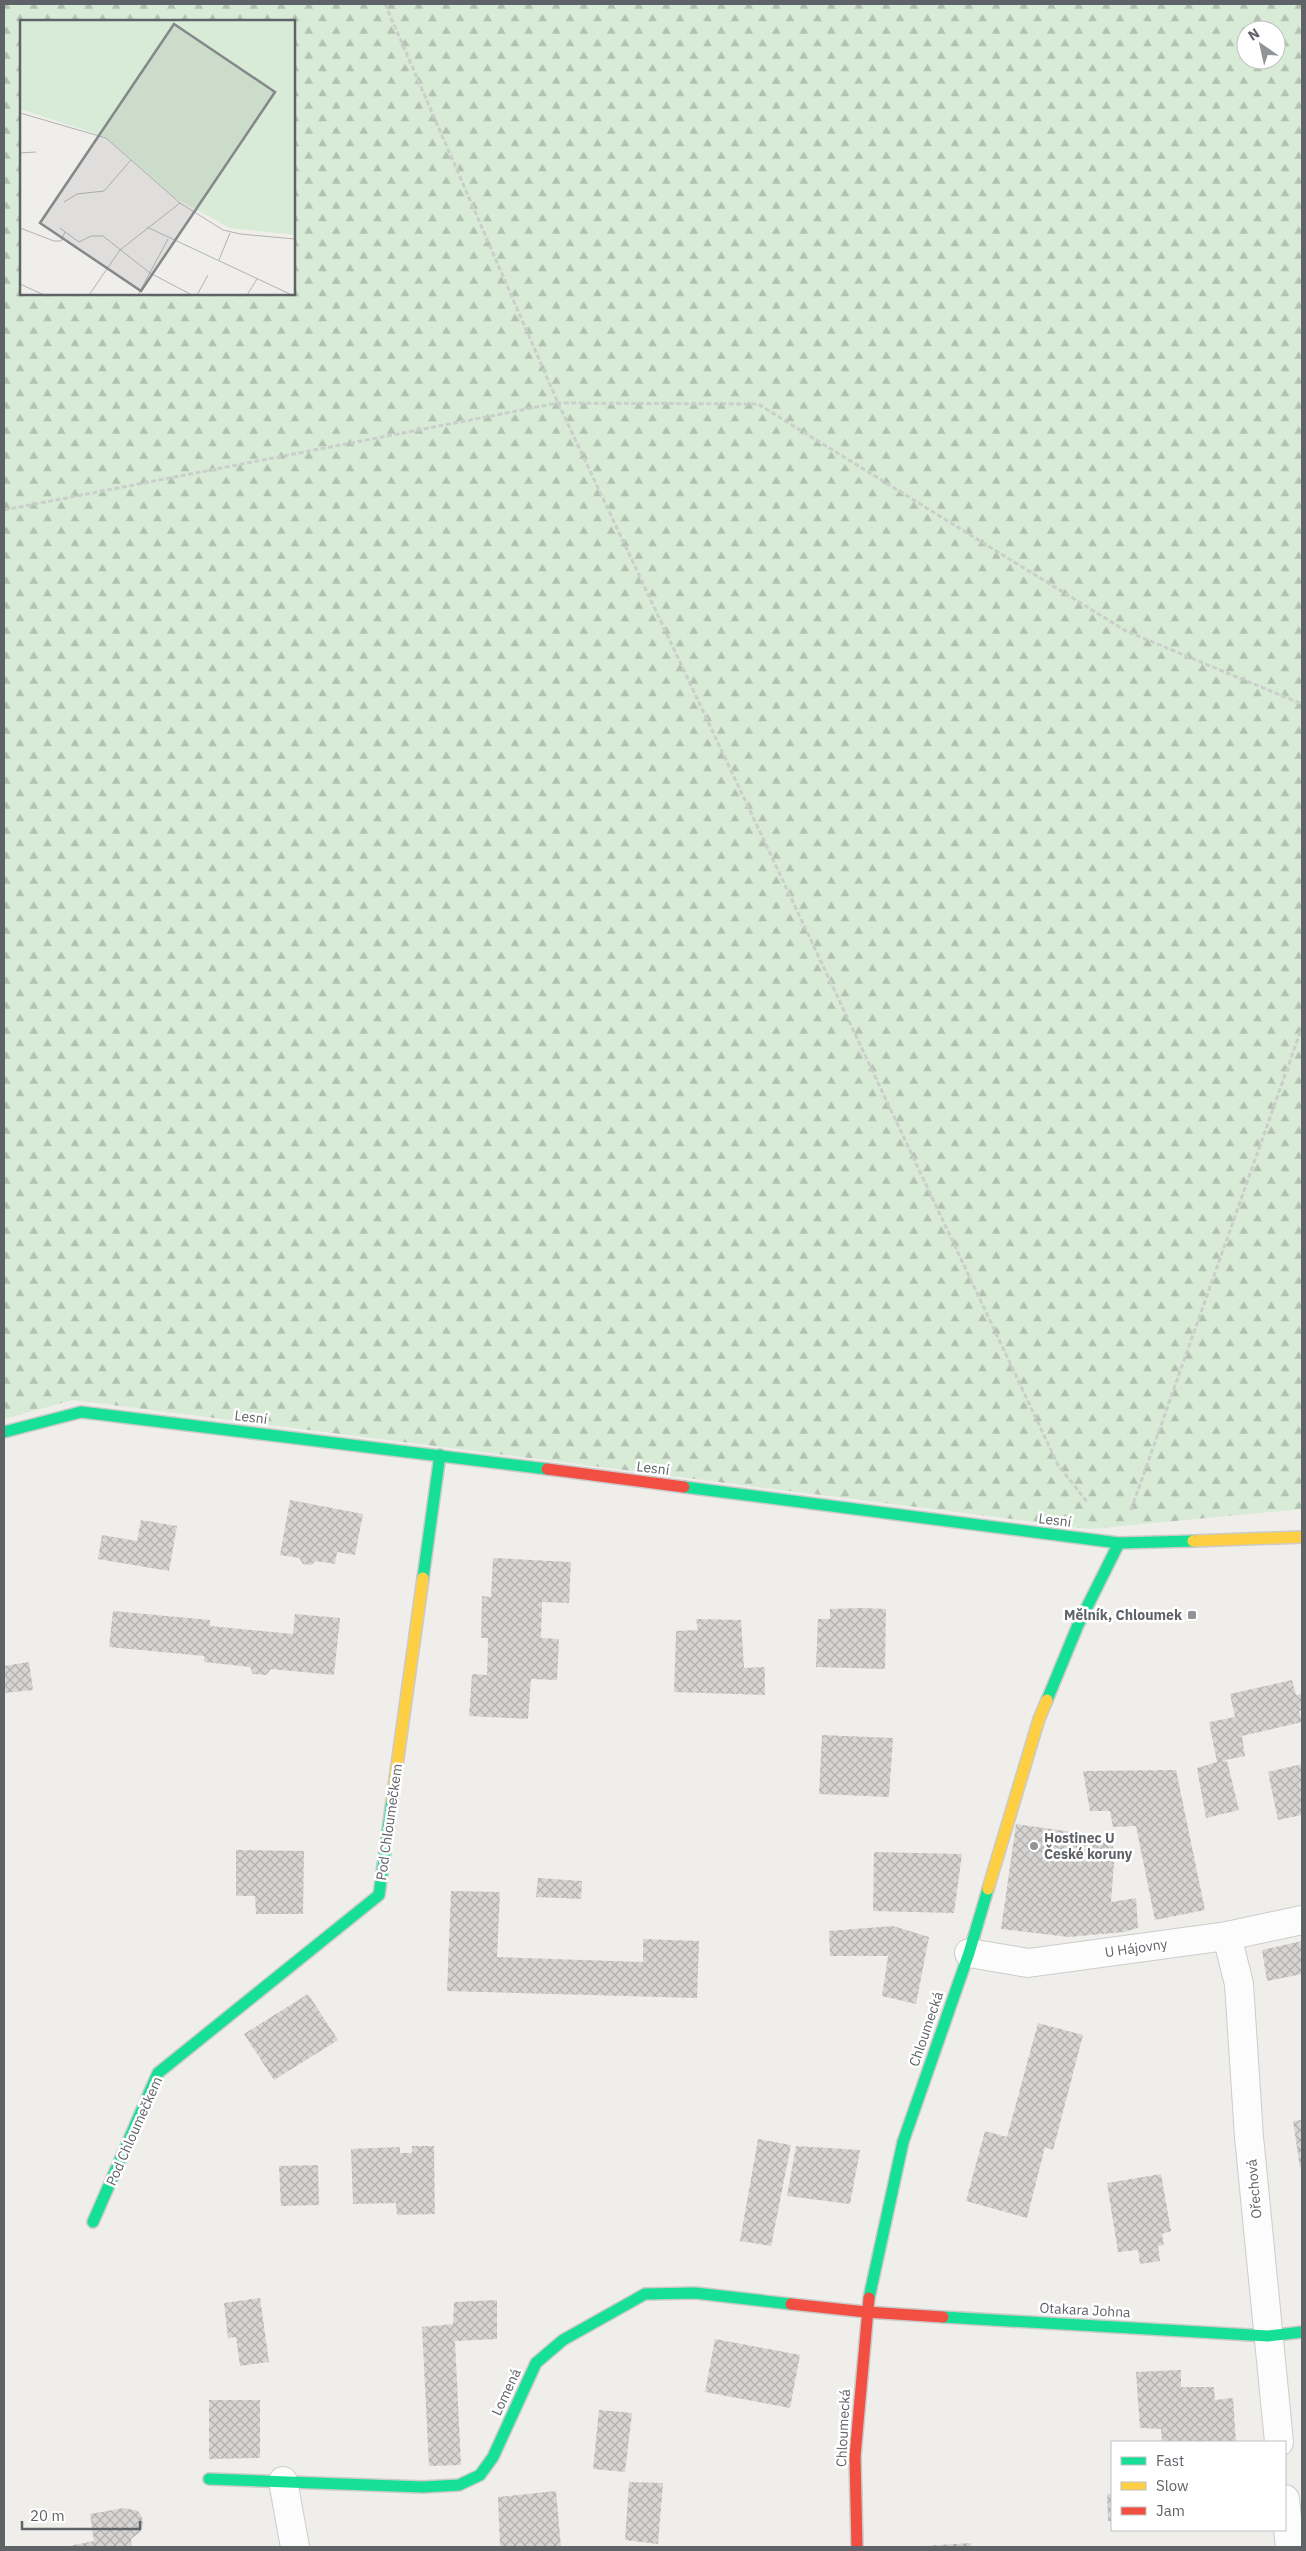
<svg xmlns="http://www.w3.org/2000/svg" width="1306" height="2551" font-family="'IBM Plex Sans',sans-serif">
<style>
.forest{fill:url(#forest-firs);fill-rule:evenodd}
.building{fill:url(#building-cross-hatch)}
.lines{fill:none;stroke-linecap:round;stroke-linejoin:round}
.street-casing{stroke:#cbcccc;stroke-width:30}
.fast-casing{stroke:#cacacb;stroke-width:14}
.slow-casing{stroke:#cacacb;stroke-width:14}
.jam-casing{stroke:#cacacb;stroke-width:14}
.path{stroke:#cacfcc;stroke-width:3;stroke-dasharray:5 2.5;stroke-linecap:butt}
.street{stroke:#fdfcfc;stroke-width:28}
.fast{stroke:#16e098;stroke-width:11}
.slow{stroke:#ffcf43;stroke-width:11}
.jam{stroke:#f24e42;stroke-width:11}
.poi-dot{fill:#919496;stroke:#fff;stroke-width:2}
.labels{text-anchor:middle;dominant-baseline:central;stroke-width:5;stroke-linejoin:round;paint-order:stroke}
.street-label{font-size:14px;fill:#5f6368;stroke:#fff}
.poi-label{font-size:14px;font-weight:bold;fill:#5f6368;stroke:#fff;text-anchor:end}
.inset-road{fill:none;stroke:#b1b2b2;stroke-width:1}
.view{fill:#84888a;fill-opacity:0.15;stroke:#84888a;stroke-width:2.5}
.inset-edge{fill:none;stroke:#5f6368;stroke-width:2.5}
</style>
<defs>
<pattern id="forest-firs" width="22" height="20" patternUnits="userSpaceOnUse" patternTransform="scale(1.25)"><rect width="22" height="20" fill="#d8ebd6"/><path d="M5 1l3.5 6h-7zM16 11l3.5 6h-7z" fill="#b2c2b1"/></pattern>
<pattern id="building-cross-hatch" width="8" height="8" patternUnits="userSpaceOnUse" patternTransform="scale(1.25)"><rect width="8" height="8" fill="#d6d5d3"/><path d="M0 0l8 8M0 8l8-8" fill="none" stroke="#b1b0af"/></pattern>
</defs>
<rect width="100%" height="100%" fill="#efeeea"/>
<path class="forest" d="M4 4H1302V1509L1090 1529 73 1400 4 1419ZM21 21H294V294H21ZM1246 30H1276V60H1246Z"/>
<g class="building">
<polygon points="290,1500 363,1514 355,1555 337,1552 335,1564 316,1561 311,1565 303,1564 299,1558 280,1555"/>
<polygon points="141,1520 177,1526 169,1571 98,1559 102,1535 137,1541"/>
<polygon points="493,1558 571,1562 569,1603 542,1602 541,1638 559,1639 557,1680 531,1679 528,1719 469,1716 472,1674 487,1675 488,1638 481,1638 482,1596 491,1597"/>
<polygon points="862,1608 886,1609 885,1669 816,1667 818,1619 830,1619 830,1609"/>
<polygon points="113,1611 210,1620 210,1626 293,1634 295,1614 340,1618 334,1675 271,1669 266,1675 253,1674 250,1667 204,1662 204,1656 109,1647"/>
<polygon points="696,1619 741,1620 744,1668 765,1667 765,1695 674,1692 676,1631 698,1630"/>
<polygon points="29,1662 33,1690 4,1693 4,1666"/>
<polygon points="1292,1680 1296,1695 1302,1694 1302,1710 1299,1711 1302,1722 1242,1736 1245,1756 1221,1761 1227,1761 1239,1810 1206,1818 1197,1768 1217,1762 1209,1722 1235,1717 1230,1694"/>
<polygon points="822,1735 893,1738 889,1797 819,1794"/>
<polygon points="1302,1764 1302,1815 1278,1820 1268,1772"/>
<polygon points="1176,1770 1205,1910 1155,1920 1136,1826 1113,1827 1110,1811 1090,1811 1083,1771"/>
<polygon points="1016,1824 1107,1837 1115,1850 1111,1902 1136,1898 1138,1928 1124,1932 1069,1937 1001,1929"/>
<polygon points="236,1850 304,1851 303,1914 256,1914 255,1896 236,1896"/>
<polygon points="874,1852 962,1854 954,1913 873,1911"/>
<polygon points="538,1878 582,1881 581,1899 536,1897"/>
<polygon points="451,1891 500,1892 497,1957 643,1962 643,1939 699,1941 697,1998 447,1991"/>
<polygon points="893,1926 929,1937 916,2004 882,1996 888,1956 830,1956 829,1931"/>
<polygon points="1302,1941 1302,1974 1267,1981 1262,1950"/>
<polygon points="308,1994 338,2040 274,2080 244,2034"/>
<polygon points="1038,2023 1083,2035 1053,2150 1045,2147 1027,2218 966,2201 985,2131 1007,2137"/>
<polygon points="1302,2120 1302,2167 1300,2168 1293,2121"/>
<polygon points="758,2139 791,2145 771,2246 740,2241"/>
<polygon points="412,2146 434,2146 435,2214 397,2215 396,2203 353,2204 351,2149 400,2147 400,2153 412,2153"/>
<polygon points="796,2146 860,2150 850,2204 787,2196"/>
<polygon points="318,2165 319,2205 281,2206 279,2166"/>
<polygon points="1161,2174 1171,2231 1162,2234 1164,2245 1158,2246 1160,2261 1140,2264 1138,2250 1118,2252 1107,2183"/>
<polygon points="260,2298 269,2362 240,2366 236,2337 228,2338 224,2303"/>
<polygon points="497,2300 497,2339 455,2341 461,2465 429,2466 422,2327 453,2324 454,2302"/>
<polygon points="715,2339 800,2355 790,2408 705,2392"/>
<polygon points="1181,2370 1181,2387 1214,2387 1215,2400 1233,2398 1236,2442 1162,2442 1161,2429 1140,2428 1136,2372"/>
<polygon points="209,2400 260,2400 260,2458 209,2459"/>
<polygon points="599,2410 632,2413 625,2472 593,2469"/>
<polygon points="629,2482 663,2483 658,2544 625,2540"/>
<polygon points="556,2491 561,2547 500,2547 498,2497"/>
<polygon points="1107,2494 1112,2494 1112,2521 1108,2521"/>
<polygon points="124,2508 138,2511 142,2517 143,2525 140,2532 131,2539 132,2547 64,2547 94,2541 90,2514"/>
<polygon points="971,2543 971,2547 923,2547 923,2546"/>
</g>
<g class="lines">
<g class="street-casing">
<g id="street">
<polyline points="1227,1936 1239,1984 1249,2137 1279,2442"/>
<polyline points="969,1953 1028,1963 1227,1936 1302,1920"/>
<polyline points="283,2481 295,2547"/>
<polyline points="1285,2499 1290,2547"/>
</g>
</g>
<g class="fast-casing">
<g id="fast">
<polyline points="4,1432 81,1412 547,1469"/>
<polyline points="684,1487 1119,1543 1193,1541"/>
<polyline points="423,1578 440,1455"/>
<polyline points="1047,1700 1078,1625 1119,1543"/>
<polyline points="93,2222 158,2073 379,1895 392,1801"/>
<polyline points="869,2298 903,2142 969,1953 988,1889"/>
<polyline points="943,2317 1268,2336 1302,2332"/>
<polyline points="209,2479 423,2487 459,2485 480,2475 493,2457 536,2363 563,2340 645,2294 695,2293 791,2304"/>
</g>
</g>
<g class="slow-casing">
<g id="slow">
<polyline points="1193,1541 1302,1537"/>
<polyline points="392,1801 423,1578"/>
<polyline points="988,1889 1039,1719 1047,1700"/>
</g>
</g>
<g class="jam-casing">
<g id="jam">
<polyline points="547,1469 684,1487"/>
<polyline points="791,2304 866,2312 943,2317"/>
<polyline points="857,2547 855,2456 869,2298"/>
</g>
</g>
<g class="path">
<polyline points="385,4 558,403 1058,1465 1088,1503"/>
<polyline points="4,510 558,403 758,404 1126,631 1302,704"/>
<polyline points="1131,1510 1302,1027"/>
</g>
<use href="#street" class="street"/>
<use href="#fast" class="fast"/>
<use href="#slow" class="slow"/>
<use href="#jam" class="jam"/>
</g>
<g class="poi-dot">
<rect x="1187" y="1610" width="10" height="10" rx="2.5"/>
<circle cx="1034" cy="1846" r="5"/>
</g>
<g class="labels">
<g class="street-label">
<text transform="translate(251 1417) rotate(7)">Lesní</text>
<text transform="translate(653 1468) rotate(7)">Lesní</text>
<text transform="translate(1055 1520) rotate(7)">Lesní</text>
<text transform="translate(389 1822) rotate(-82)">Pod Chloumečkem</text>
<text transform="translate(1136 1948) rotate(-8)">U Hájovny</text>
<text transform="translate(926 2029) rotate(-71)">Chloumecká</text>
<text transform="translate(134 2131) rotate(-66)">Pod Chloumečkem</text>
<text transform="translate(1254 2189) rotate(-95)">Ořechová</text>
<text transform="translate(1085 2310) rotate(3)">Otakara Johna</text>
<text transform="translate(506 2392) rotate(-65)">Lomená</text>
<text transform="translate(843 2428) rotate(-87)">Chloumecká</text>
</g>
<g class="poi-label">
<text x="1182" y="1615">Mělník, Chloumek</text>
<text x="1044" y="1838" text-anchor="start">Hostinec U<tspan x="1044" dy="16">České koruny</tspan></text>
</g>
</g>
<g transform="translate(20 20)">
<rect width="275" height="275" fill="#efeeea"/>
<path d="M0 0H275V215L210 208 157 179 86 117 0 89Z" fill="#d8ebd6"/>
<path class="inset-road" d="M0 93 86 118 160 183 203 210 220 214 275 219M0 133 16 132M44 182 57 174 84 171 111 140M127 207 272 275M0 208 34 221H41L45 212M40 208 59 222 71 216H83L130 253 172 275M199 240 210 213M0 264 24 275M69 275 100 230 160 183M118 275 148 219M177 275 188 255M227 275 237 259"/>
<path class="view" d="M154 4 255 72 121 271 20 203Z"/>
<rect width="275" height="275" class="inset-edge"/>
</g>
<rect width="1306" height="2551" fill="none" stroke="#5f6368" stroke-width="10"/>
<rect x="1111" y="2441" width="175" height="90" fill="#ffffff" stroke="#bfc1c3"/>
<rect x="1121" y="2457" width="25" height="8" fill="#16e098" stroke="#bfc1c3"/>
<text x="1156" y="2466" font-size="15" fill="#5f6368">Fast</text>
<rect x="1121" y="2482" width="25" height="8" fill="#ffcf43" stroke="#bfc1c3"/>
<text x="1156" y="2491" font-size="15" fill="#5f6368">Slow</text>
<rect x="1121" y="2507" width="25" height="8" fill="#f24e42" stroke="#bfc1c3"/>
<text x="1156" y="2516" font-size="15" fill="#5f6368">Jam</text>
<g transform="translate(1261 45) rotate(326)"><circle r="24" fill="#ffffff" stroke="#bfc1c3"/>
<path d="M0-4L9 19L0 12L-9 19Z" fill="#919496"/>
<text y="-8" font-size="14" font-weight="bold" text-anchor="middle" fill="#5f6368">N</text>
</g>
<path d="M22 2521v8h118v-8" fill="none" stroke="#5f6368" stroke-width="2.5"/>
<text x="30" y="2521" font-size="15" fill="#5f6368" stroke="#ffffff" stroke-width="4" paint-order="stroke">20 m</text>
</svg>
